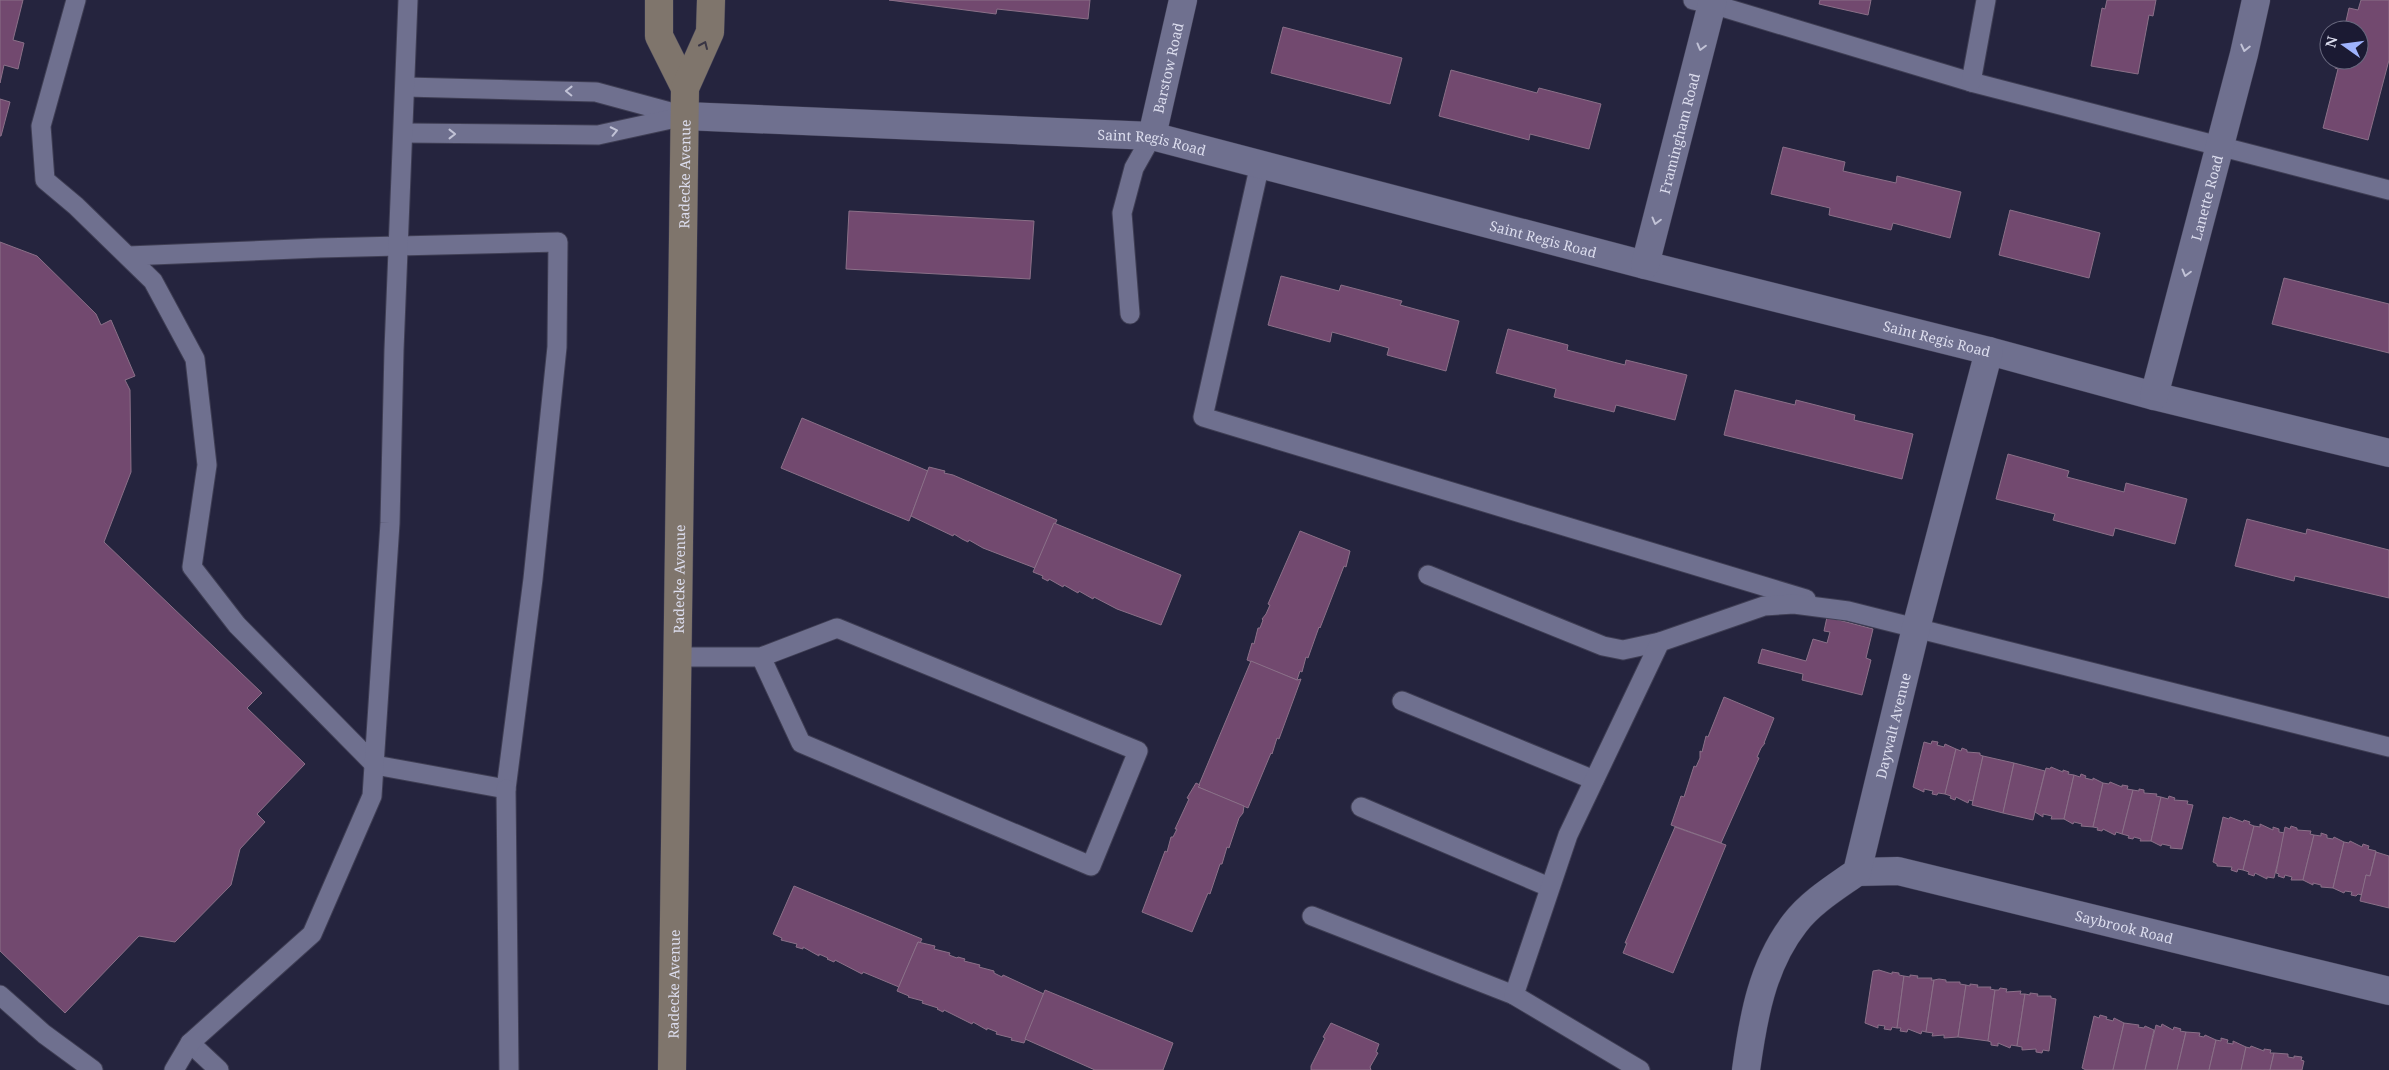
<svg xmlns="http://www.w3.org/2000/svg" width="2389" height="1070" font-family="'Noto Serif',serif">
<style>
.building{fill:#72496f;stroke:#8a7088}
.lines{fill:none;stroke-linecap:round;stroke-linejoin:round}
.lane-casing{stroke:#3f3e54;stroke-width:21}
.street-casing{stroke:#3f3e54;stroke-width:29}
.secondary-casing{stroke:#3f3e54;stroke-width:29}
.lane{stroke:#6f708f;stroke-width:19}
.street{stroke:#6f708f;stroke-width:28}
.secondary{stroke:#7f756c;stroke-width:28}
.oneway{stroke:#393544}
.oneway2{stroke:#c1c2d6}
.labels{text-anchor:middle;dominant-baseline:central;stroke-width:4.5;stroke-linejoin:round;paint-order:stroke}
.street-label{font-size:14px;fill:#dcddee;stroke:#1b1a33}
</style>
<rect width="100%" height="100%" fill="#25243e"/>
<g class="building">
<polygon points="0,0 23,0 13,40 24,43 18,69 4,65 0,83"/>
<polygon points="889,0 1090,0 1088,19 997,9 996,14"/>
<polygon points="1820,0 1871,0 1868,15 1819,4"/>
<polygon points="2107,0 2156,0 2153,16 2149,15 2138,74 2091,66 2102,8 2105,9"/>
<polygon points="2361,0 2389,0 2389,60 2368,140 2323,128 2338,69 2335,68 2337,60 2359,60 2359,30 2344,30 2349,8 2358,10"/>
<polygon points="1283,27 1402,58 1390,104 1271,73"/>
<polygon points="1451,70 1537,93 1539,88 1601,104 1589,149 1530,134 1529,140 1439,116"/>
<polygon points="0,99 10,102 1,136 0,136"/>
<polygon points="1783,147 1845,162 1843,171 1896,183 1897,176 1961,192 1950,238 1893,223 1891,230 1829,215 1830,208 1771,194"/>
<polygon points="2010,210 2100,233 2089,278 1999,255"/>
<polygon points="849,211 1034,221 1030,279 846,269"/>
<polygon points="0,242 37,256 96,314 101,325 111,320 135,376 125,380 130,390 131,472 104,542 262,693 247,708 305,764 257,814 265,822 240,849 231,885 175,942 139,936 65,1013 0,951"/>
<polygon points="1281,276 1339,291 1341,285 1402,301 1400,305 1459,321 1446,371 1387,355 1389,348 1332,332 1330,342 1268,325"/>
<polygon points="2284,278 2389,304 2389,353 2272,324"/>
<polygon points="1508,329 1568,345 1567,350 1625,365 1626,360 1687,375 1675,420 1616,405 1614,412 1554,397 1556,389 1496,373"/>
<polygon points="1735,390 1795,405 1796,400 1855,415 1854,420 1913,434 1902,479 1724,435"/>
<polygon points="802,418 928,471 909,521 781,468"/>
<polygon points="2008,454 2069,471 2067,477 2124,492 2126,483 2187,499 2175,544 2115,528 2113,536 2053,520 2055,514 1996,499"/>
<polygon points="929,467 945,471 944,473 953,475 1057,520 1035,568 983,548 969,540 968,542 962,539 954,534 953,536 911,516"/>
<polygon points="2247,519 2306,534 2307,529 2389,550 2389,598 2295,576 2294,581 2235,566"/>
<polygon points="1054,523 1181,575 1161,625 1117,609 1094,597 1093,599 1079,591 1078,593 1064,585 1063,587 1049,579 1048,581 1042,578 1043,576 1033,572"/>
<polygon points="1300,531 1350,551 1346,567 1344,566 1320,628 1319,627 1308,658 1306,657 1302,672 1300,671 1297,680 1247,660 1252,643 1254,644 1258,628 1260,628 1263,620 1262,619 1266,614 1270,605 1268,604"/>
<polygon points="1827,617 1873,629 1866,658 1871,660 1862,695 1802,680 1803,674 1758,663 1762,649 1806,661 1813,639 1827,643 1830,632 1824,631"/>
<polygon points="1251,661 1297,680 1301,679 1279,739 1277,738 1272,754 1271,753 1248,808 1198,787"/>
<polygon points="1724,697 1774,718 1764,743 1765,743 1761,748 1757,757 1759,758 1721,843 1671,825 1681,796 1684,797 1694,766 1696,767 1700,758 1700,751 1702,752 1706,736 1708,737"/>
<polygon points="1932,741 1938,742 1937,745 1944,747 1945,744 1956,749 1945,794 1938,793 1937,795 1932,794 1933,791 1924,789 1924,792 1913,787 1924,742 1931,744"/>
<polygon points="1962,748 1967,750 1967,752 1980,753 1980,755 1983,756 1973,801 1969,800 1968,803 1956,797 1955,800 1950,798 1951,796 1945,794 1956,749 1961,751"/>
<polygon points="1983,756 2014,763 2003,813 1972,805"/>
<polygon points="2014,763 2045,771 2033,820 2003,813"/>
<polygon points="2051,767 2063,772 2063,770 2069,772 2068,774 2074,775 2064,819 2051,819 2052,816 2043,814 2043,817 2035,812 2046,768 2050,769"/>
<polygon points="2081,774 2086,776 2085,778 2093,780 2093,778 2103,783 2093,827 2081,826 2082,824 2074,822 2073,824 2064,819 2074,775 2080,777"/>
<polygon points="2110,782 2122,787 2122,785 2128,786 2127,789 2133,790 2122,834 2116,832 2115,835 2103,829 2102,831 2097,830 2098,828 2093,827 2103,783 2109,784"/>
<polygon points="1196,783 1200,785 1198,787 1244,806 1243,813 1239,818 1229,848 1227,847 1222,864 1220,864 1210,894 1208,893 1192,932 1142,912 1165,851 1167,852 1171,837 1173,837 1177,829 1175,829 1189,799 1187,798"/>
<polygon points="2139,789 2144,790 2144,793 2157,794 2156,796 2161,797 2151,841 2140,841 2141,839 2134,837 2133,839 2128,838 2129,836 2122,834 2133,790 2139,791"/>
<polygon points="2169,796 2175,798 2174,800 2188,801 2187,804 2193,805 2182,849 2170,848 2171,846 2162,844 2161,846 2151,841 2161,797 2168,799"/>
<polygon points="2223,817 2229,819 2230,817 2243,822 2244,820 2250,822 2249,824 2254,826 2243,870 2238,869 2237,872 2231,870 2232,867 2217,866 2217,864 2213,862"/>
<polygon points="2260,824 2273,830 2273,827 2279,829 2279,832 2285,833 2274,878 2267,877 2267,879 2255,873 2254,876 2248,874 2249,872 2243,870 2254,826 2260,827"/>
<polygon points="2291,826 2297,828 2297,830 2311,831 2310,834 2314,835 2303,880 2291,880 2292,877 2285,875 2284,878 2278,876 2279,874 2276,873 2285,827 2290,829"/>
<polygon points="1675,827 1726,845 1673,973 1623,953 1627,943 1625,943"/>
<polygon points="2321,833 2327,835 2327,838 2333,839 2334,837 2344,842 2333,888 2321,887 2321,885 2313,883 2313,885 2303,880 2314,835 2321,836"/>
<polygon points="2350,841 2362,847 2363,844 2369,846 2368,849 2376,851 2370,876 2366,875 2362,895 2358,894 2356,896 2351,895 2352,892 2345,891 2344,893 2333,888 2344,842 2349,843"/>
<polygon points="2376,852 2389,856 2389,908 2360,901 2366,875 2370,876"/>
<polygon points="794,886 922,939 920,943 918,942 899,987 863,972 862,974 835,960 834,962 827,959 828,958 819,954 819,956 803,947 803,949 796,947 797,944 781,940 782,938 773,934"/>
<polygon points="918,942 935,946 934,949 950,953 949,955 957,958 958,957 965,959 964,961 980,965 979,967 994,971 994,973 1002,977 1003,975 1044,994 1024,1043 1011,1040 1012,1038 996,1034 997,1032 987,1028 987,1030 973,1022 972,1024 944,1010 943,1012 937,1009 938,1008 922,1003 923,1001 908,997 909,996 897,991"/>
<polygon points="1879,970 1892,974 1892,972 1899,973 1899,975 1904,976 1897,1028 1892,1027 1891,1030 1884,1029 1885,1026 1878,1025 1878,1028 1865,1023 1873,971"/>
<polygon points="1910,975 1918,976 1917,978 1932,978 1931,980 1934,980 1926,1032 1922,1031 1921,1034 1908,1029 1907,1032 1900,1031 1901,1028 1897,1028 1904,976 1910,977"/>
<polygon points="1939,979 1946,980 1946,982 1960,982 1960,984 1966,985 1958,1037 1944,1038 1944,1035 1932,1036 1933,1033 1926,1032 1934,980"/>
<polygon points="1970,984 1978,985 1977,987 1991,987 1990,989 1995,990 1988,1041 1958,1037 1966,985 1970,986"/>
<polygon points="2000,988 2007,989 2006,992 2021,991 2020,994 2025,994 2017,1046 2011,1045 2010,1048 1998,1043 1998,1046 1991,1045 1991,1042 1988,1041 1995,990 1999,990"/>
<polygon points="1045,990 1173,1043 1163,1070 1095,1070 1025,1039"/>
<polygon points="2030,993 2038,994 2037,996 2051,996 2051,998 2056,999 2049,1051 2043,1050 2042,1053 2036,1052 2036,1049 2022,1050 2022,1047 2017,1046 2025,994 2030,995"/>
<polygon points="2100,1015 2107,1017 2106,1019 2113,1021 2114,1018 2124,1023 2113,1070 2086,1070 2082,1068 2094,1016 2099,1018"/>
<polygon points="1331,1023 1379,1044 1376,1052 1378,1053 1370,1067 1371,1070 1311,1070 1311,1066 1325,1038 1323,1037"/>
<polygon points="2124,1023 2139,1025 2138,1027 2144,1028 2145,1026 2154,1030 2145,1070 2113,1070"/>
<polygon points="2162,1024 2173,1030 2174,1027 2181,1029 2180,1031 2186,1032 2177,1070 2145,1070 2156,1025 2161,1027"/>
<polygon points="2186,1032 2200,1033 2199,1036 2204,1037 2205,1035 2216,1040 2209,1070 2177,1070"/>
<polygon points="2221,1038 2228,1040 2227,1043 2233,1044 2233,1041 2246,1047 2241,1070 2209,1070 2216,1040 2221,1041"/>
<polygon points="2251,1046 2264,1051 2264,1049 2271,1050 2270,1053 2274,1053 2270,1070 2241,1070 2246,1047 2250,1048"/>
<polygon points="2274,1053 2288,1054 2288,1057 2294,1058 2294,1056 2302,1057 2301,1060 2304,1061 2302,1070 2270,1070"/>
</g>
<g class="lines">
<g class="lane-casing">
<g id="lane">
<polyline points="76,0 41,126 45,180 76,206 153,281 195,359 207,465 192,567 237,625 375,765 506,789 533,579 557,347 558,242 319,248 128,256"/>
<polyline points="1693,0 1712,4 1971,82 2389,190"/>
<polyline points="1971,82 1986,0"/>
<polyline points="406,87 596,92 681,115"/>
<polyline points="404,133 598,135 685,116"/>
<polyline points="1260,164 1203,417 1806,599"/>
<polyline points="1130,314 1122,213 1134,168 1152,136"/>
<polyline points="1428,575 1603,646 1623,650 1660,642"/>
<polyline points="678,657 761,657 837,628 1138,751 1091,866 801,743 761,657"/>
<polyline points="1402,701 1594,780"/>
<polyline points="506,789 509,1070"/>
<polyline points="1361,807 1549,887"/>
<polyline points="1312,916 1514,995"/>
<polyline points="0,995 44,1034 93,1070"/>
<polyline points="190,1043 219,1070"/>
<polyline points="174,1070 190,1043 312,934 372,796 390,523 394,350 408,0"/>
<polyline points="1640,1070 1514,995 1568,835 1660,642 1764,606 1794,604 1848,611 2389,747"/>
</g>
</g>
<g class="street-casing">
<g id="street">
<path id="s1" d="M685 116 1152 136 1645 265 1989 351 2154 396 2389 453"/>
<path id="s2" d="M1152 136 1183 0"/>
<path id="s3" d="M1645 265 1713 0"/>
<path id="s4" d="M2154 396 2244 54 2256 0"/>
<path id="s5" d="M1857 872 1898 871 2389 991"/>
<path id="s6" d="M1746 1070C1753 1019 1762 965 1795 923 1811 902 1836 887 1857 872L1916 628 1989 351"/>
</g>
</g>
<g class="secondary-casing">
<g id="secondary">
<polyline points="659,0 659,36 685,88"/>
<path id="s7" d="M672 1070 685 88 710 32 711 0"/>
</g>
</g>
<use href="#lane" class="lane"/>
<use href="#street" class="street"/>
<use href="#secondary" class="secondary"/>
</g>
<defs><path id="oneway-chevron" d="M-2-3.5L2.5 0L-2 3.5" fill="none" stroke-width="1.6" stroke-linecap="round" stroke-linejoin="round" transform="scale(1.25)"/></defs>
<use class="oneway" href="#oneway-chevron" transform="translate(704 45) rotate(-66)"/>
<g class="oneway2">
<use href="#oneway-chevron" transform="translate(1701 47) rotate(105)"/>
<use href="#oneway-chevron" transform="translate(2245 48) rotate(103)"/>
<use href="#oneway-chevron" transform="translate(569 91) rotate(-179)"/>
<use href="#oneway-chevron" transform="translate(614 131) rotate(-12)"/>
<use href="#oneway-chevron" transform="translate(452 134)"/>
<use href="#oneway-chevron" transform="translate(1656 221) rotate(105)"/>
<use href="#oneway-chevron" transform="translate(2186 273) rotate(105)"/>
</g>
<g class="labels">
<g class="street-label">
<text stroke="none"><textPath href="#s2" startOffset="70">Barstow Road</textPath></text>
<text stroke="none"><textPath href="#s3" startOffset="136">Framingham Road</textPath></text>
<text stroke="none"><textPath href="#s1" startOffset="468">Saint Regis Road</textPath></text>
<text stroke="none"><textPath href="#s7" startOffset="896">Radecke Avenue</textPath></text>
<text stroke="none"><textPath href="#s4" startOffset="205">Lanette Road</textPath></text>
<text stroke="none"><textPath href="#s1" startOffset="872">Saint Regis Road</textPath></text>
<text stroke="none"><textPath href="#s1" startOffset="1278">Saint Regis Road</textPath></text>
<text stroke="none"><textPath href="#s7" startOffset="491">Radecke Avenue</textPath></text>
<text stroke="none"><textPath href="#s6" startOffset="388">Daywalt Avenue</textPath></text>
<text stroke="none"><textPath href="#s5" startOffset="274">Saybrook Road</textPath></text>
<text stroke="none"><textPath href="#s7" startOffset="86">Radecke Avenue</textPath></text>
</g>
</g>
<g transform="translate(2344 45) rotate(284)"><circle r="24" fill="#1b1a33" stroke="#68687e"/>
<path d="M0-4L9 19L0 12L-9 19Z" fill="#9fb3fd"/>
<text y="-8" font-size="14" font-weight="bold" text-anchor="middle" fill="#dcddee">N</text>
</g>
</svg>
